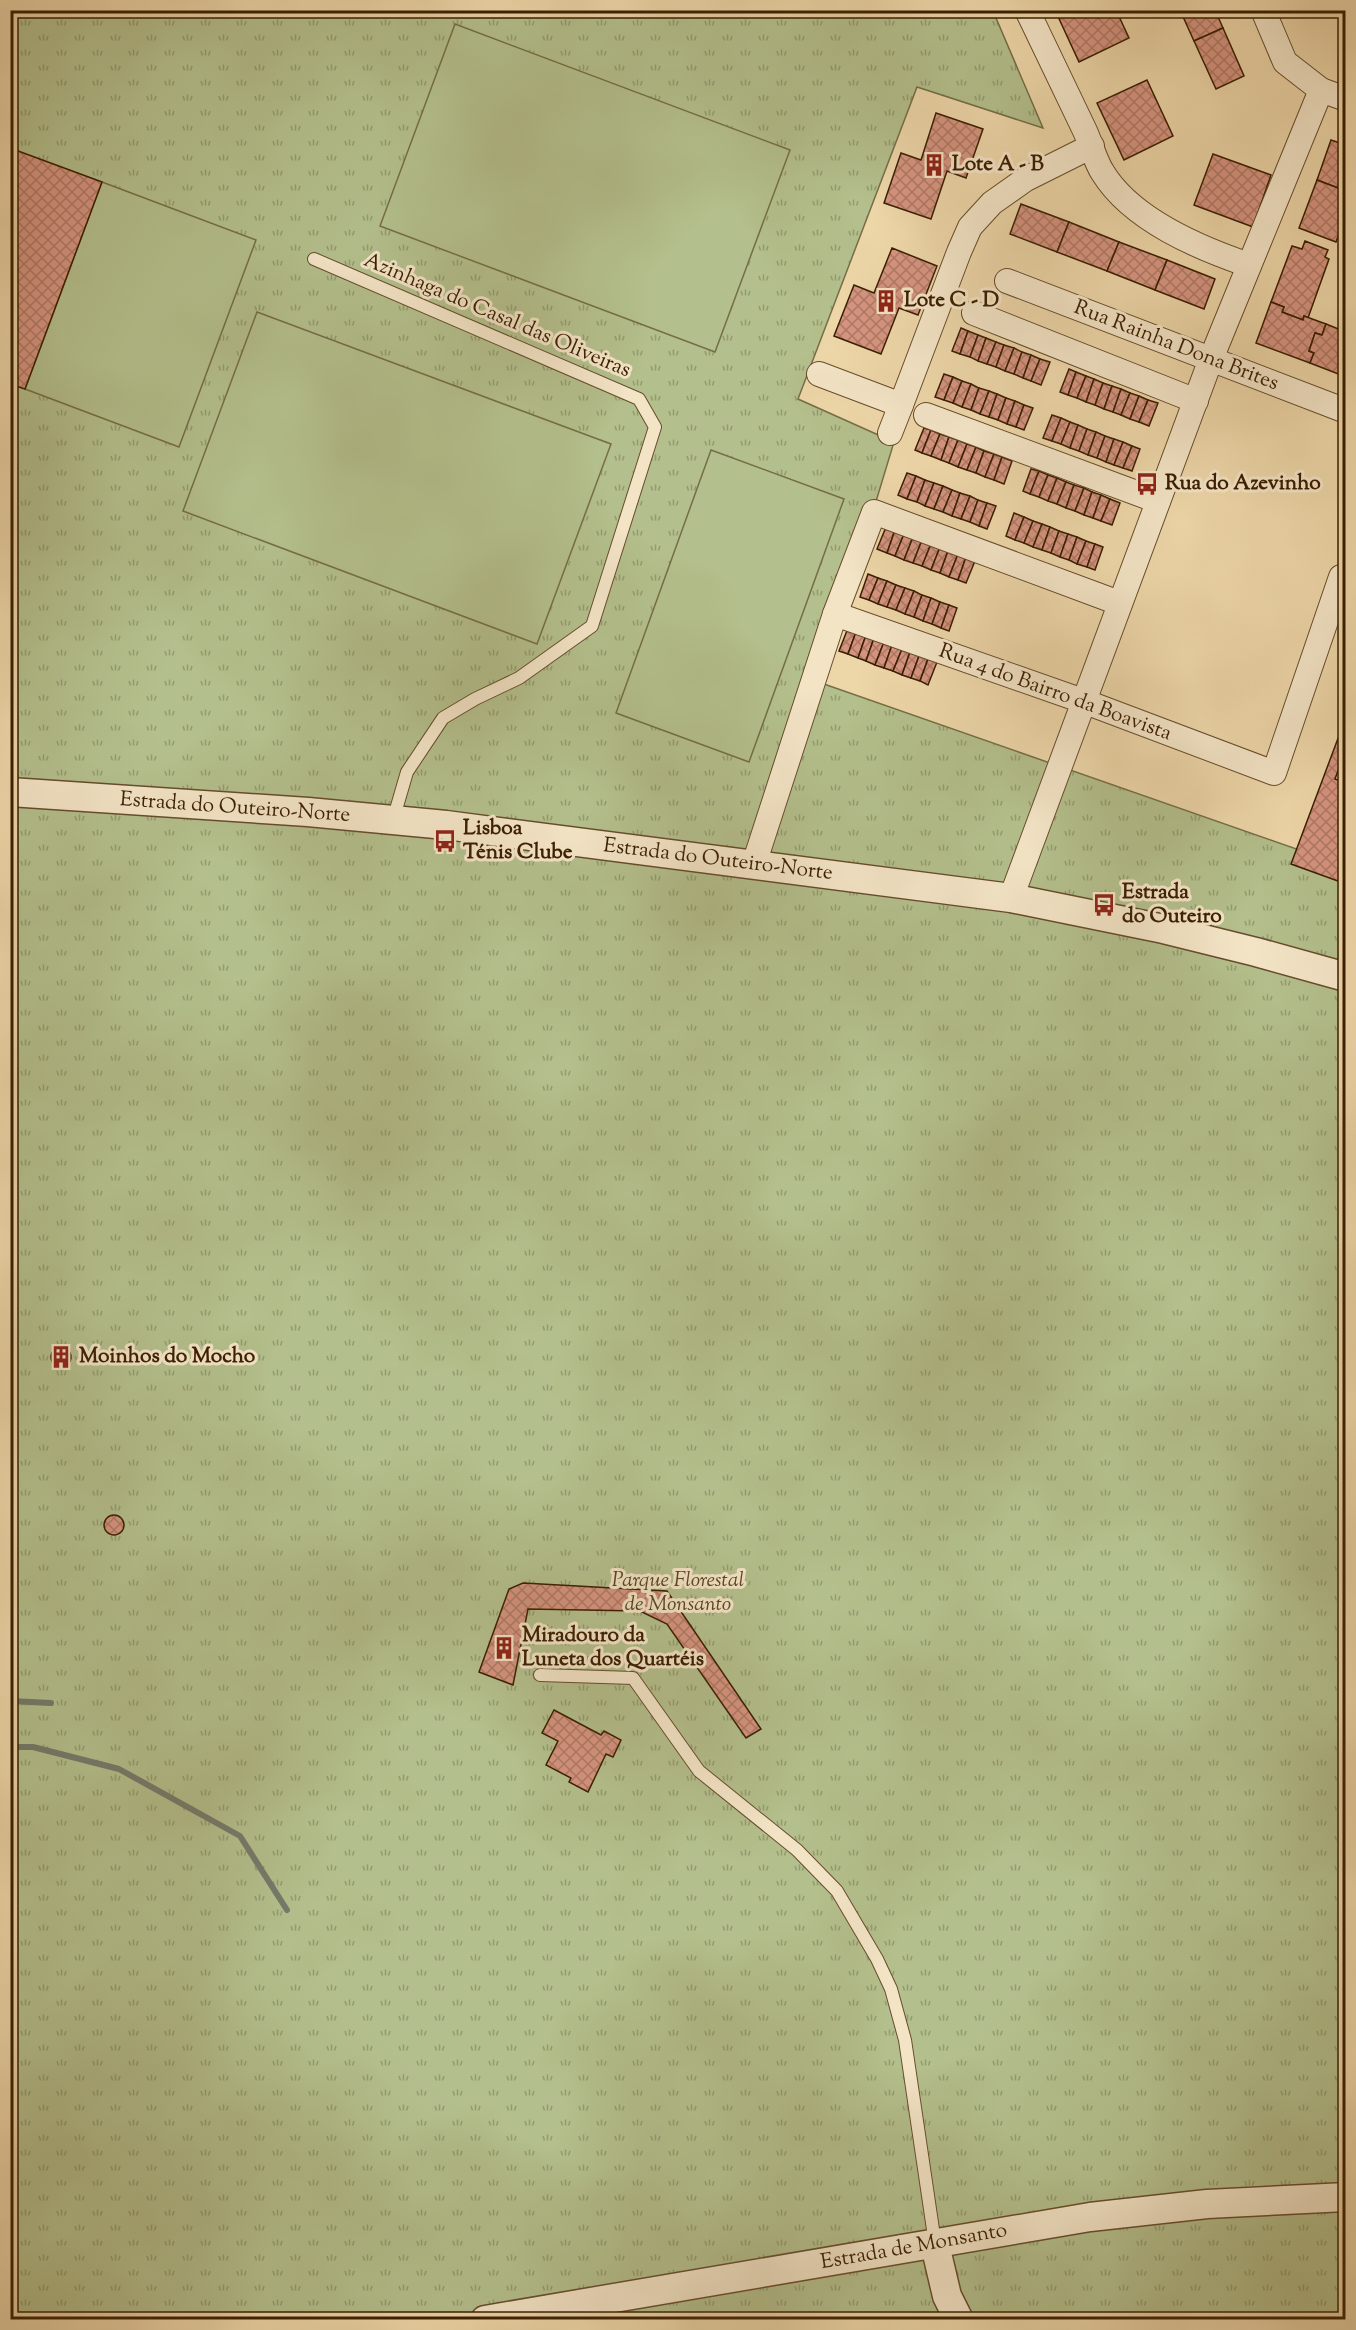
<svg xmlns="http://www.w3.org/2000/svg" width="1356" height="2330" font-family="'Sorts Mill Goudy',serif">
<style>
.park{fill:url(#park-tufts);stroke:#766e46;stroke-width:1.5}
.garden{fill:#b3bf8c;stroke:#766e46;stroke-width:1.5}
.lines{fill:none;stroke-linecap:round;stroke-linejoin:round}
.stream{stroke:#747a6a;stroke-width:6}
.building{fill:url(#building-cross-hatch);stroke:#3a1e01;stroke-width:1.5}
.service-casing{stroke:#674c2b;stroke-width:14}
.minor-casing{stroke:#674c2b;stroke-width:26}
.tertiary-casing{stroke:#674c2b;stroke-width:31}
.service{stroke:#f3e4c6;stroke-width:12}
.minor{stroke:#f3e4c6;stroke-width:24}
.tertiary{stroke:#f3e4c6;stroke-width:28}
.labels{text-anchor:middle;dominant-baseline:central;stroke-width:6;stroke-linejoin:round;paint-order:stroke}
.poi-label{font-size:21px;font-weight:bold;fill:#3a1e01;stroke:#f3e4c6;text-anchor:start}
.street-label{font-size:21px;fill:#3a1e01;stroke:#f3e4c6}
.park-label{font-size:21px;font-style:italic;fill:#584624;stroke:#f3e4c6}
</style>
<defs>
<pattern id="park-tufts" width="24" height="20" patternUnits="userSpaceOnUse" patternTransform="scale(1.5)"><rect width="24" height="20" fill="#b3bf8c"/><path d="M3 7l-1-3M5 7V3M7 7l1-3M15 17l-1-3M17 17v-4M19 17l1-3" fill="none" stroke="#939b70"/></pattern>
<pattern id="building-cross-hatch" width="8" height="8" patternUnits="userSpaceOnUse" patternTransform="scale(1.5)"><rect width="8" height="8" fill="#d5947f"/><path d="M0 0l8 8M0 8l8-8" fill="none" stroke="#ae7866"/></pattern>
</defs>
<rect width="100%" height="100%" fill="#edd6a8"/>
<filter id="stains"><feTurbulence type="fractalNoise" baseFrequency=".00333" numOctaves="4"/><feColorMatrix values="0 0 0 0 .2 0 0 0 0 .09 0 0 0 0 .02 0 0 0 .5 -.17"/></filter>
<radialGradient id="worn" r=".72"><stop offset=".6" stop-color="#630" stop-opacity="0"/><stop offset="1" stop-color="#630" stop-opacity=".3"/></radialGradient>
<polygon class="park" points="11,11 993,11 1043,128 917,87 798,399 894,442 821,683 1345,866 1345,2319 11,2320"/>
<g class="garden">
<polygon points="455,24 790,150 715,352 380,226"/>
<polygon points="102,182 256,240 179,447 25,389"/>
<polygon points="257,312 611,444 537,644 183,511"/>
<polygon points="711,450 844,499 749,762 616,713"/>
</g>
<g class="lines">
<g class="stream">
<polyline points="10,1701 51,1703"/>
<polyline points="10,1747 33,1747 119,1769 240,1836 287,1910"/>
</g>
</g>
<g class="building">
<polygon points="1055,10 1116,10 1129,38 1079,62"/>
<polygon points="1180,10 1215,10 1223,28 1194,41"/>
<polygon points="1223,28 1244,76 1216,89 1194,41"/>
<polygon points="1147,80 1173,136 1124,160 1097,103"/>
<polygon points="936,113 983,129 966,178 947,171 931,219 884,203 901,153 921,160"/>
<polygon points="1331,140 1346,145 1346,191 1317,180"/>
<polygon points="10,148 102,182 25,389 10,384"/>
<polygon points="1213,154 1271,175 1253,227 1194,205"/>
<polygon points="1317,180 1346,191 1346,215 1336,242 1299,228"/>
<polygon points="1021,204 1069,222 1057,252 1010,234"/>
<polygon points="1069,222 1119,242 1107,271 1057,252"/>
<polygon points="1305,241 1328,250 1325,257 1329,259 1308,318 1304,316 1303,320 1282,312 1284,307 1271,302 1292,246 1302,249"/>
<polygon points="1119,242 1167,260 1155,290 1107,271"/>
<polygon points="892,248 937,266 918,315 899,308 881,354 834,336 854,285 874,293"/>
<polygon points="1167,260 1215,279 1204,309 1155,290"/>
<polygon points="1271,302 1284,307 1282,312 1303,320 1304,316 1326,324 1322,335 1315,333 1309,351 1314,353 1310,363 1256,343"/>
<polygon points="1326,324 1346,332 1346,377 1310,363 1314,353 1309,351 1315,333 1322,335"/>
<polygon points="961,328 968,331 960,354 952,351"/>
<polygon points="968,331 978,335 970,357 960,354"/>
<polygon points="978,335 986,338 978,361 970,357"/>
<polygon points="986,338 996,342 987,364 978,361"/>
<polygon points="996,342 1004,345 996,367 987,364"/>
<polygon points="1004,345 1014,348 1005,371 996,367"/>
<polygon points="1014,348 1022,352 1014,374 1005,371"/>
<polygon points="1022,352 1031,355 1023,378 1014,374"/>
<polygon points="1031,355 1040,359 1031,381 1023,378"/>
<polygon points="1040,359 1050,362 1041,385 1031,381"/>
<polygon points="1069,369 1076,372 1068,395 1060,392"/>
<polygon points="1076,372 1086,376 1077,398 1068,395"/>
<polygon points="944,374 953,377 944,400 935,397"/>
<polygon points="1086,376 1094,379 1086,402 1077,398"/>
<polygon points="953,377 962,381 953,403 944,400"/>
<polygon points="1094,379 1103,383 1095,405 1086,402"/>
<polygon points="962,381 971,384 962,407 953,403"/>
<polygon points="1103,383 1112,386 1104,409 1095,405"/>
<polygon points="971,384 979,388 971,410 962,407"/>
<polygon points="1112,386 1121,389 1113,412 1104,409"/>
<polygon points="979,388 989,391 980,414 971,410"/>
<polygon points="1121,389 1130,393 1121,415 1113,412"/>
<polygon points="989,391 997,394 989,417 980,414"/>
<polygon points="1130,393 1139,396 1130,419 1121,415"/>
<polygon points="997,394 1006,398 998,420 989,417"/>
<polygon points="1139,396 1148,400 1139,422 1130,419"/>
<polygon points="1006,398 1015,401 1007,424 998,420"/>
<polygon points="1148,400 1158,403 1149,426 1139,422"/>
<polygon points="1015,401 1024,405 1016,427 1007,424"/>
<polygon points="1024,405 1033,408 1024,430 1016,427"/>
<polygon points="1052,415 1061,418 1052,441 1043,438"/>
<polygon points="1061,418 1070,422 1061,444 1052,441"/>
<polygon points="1070,422 1078,425 1070,448 1061,444"/>
<polygon points="1078,425 1087,429 1079,451 1070,448"/>
<polygon points="924,428 931,430 922,453 915,450"/>
<polygon points="1087,429 1096,432 1088,455 1079,451"/>
<polygon points="931,430 940,434 931,456 922,453"/>
<polygon points="1096,432 1105,436 1097,458 1088,455"/>
<polygon points="940,434 949,437 941,460 931,456"/>
<polygon points="1105,436 1114,439 1106,462 1097,458"/>
<polygon points="949,437 958,440 949,463 941,460"/>
<polygon points="1114,439 1123,442 1114,465 1106,462"/>
<polygon points="958,440 967,444 958,467 949,463"/>
<polygon points="1123,442 1132,446 1123,468 1114,465"/>
<polygon points="967,444 976,447 967,470 958,467"/>
<polygon points="1132,446 1140,449 1132,471 1123,468"/>
<polygon points="976,447 984,451 976,473 967,470"/>
<polygon points="984,451 994,454 985,477 976,473"/>
<polygon points="994,454 1002,457 994,480 985,477"/>
<polygon points="1002,457 1012,461 1004,484 994,480"/>
<polygon points="1031,469 1039,471 1030,494 1023,491"/>
<polygon points="1039,471 1048,475 1039,497 1030,494"/>
<polygon points="907,473 916,476 907,499 898,495"/>
<polygon points="1048,475 1057,478 1048,501 1039,497"/>
<polygon points="916,476 925,480 917,502 907,499"/>
<polygon points="1057,478 1066,482 1057,504 1048,501"/>
<polygon points="925,480 934,483 925,506 917,502"/>
<polygon points="1066,482 1074,485 1066,508 1057,504"/>
<polygon points="934,483 943,486 934,509 925,506"/>
<polygon points="1074,485 1084,488 1075,511 1066,508"/>
<polygon points="943,486 952,490 943,512 934,509"/>
<polygon points="1084,488 1092,492 1084,515 1075,511"/>
<polygon points="952,490 960,493 952,516 943,512"/>
<polygon points="1092,492 1101,495 1093,518 1084,515"/>
<polygon points="960,493 970,496 961,519 952,516"/>
<polygon points="1101,495 1110,499 1101,521 1093,518"/>
<polygon points="970,496 978,500 970,522 961,519"/>
<polygon points="1110,499 1120,503 1112,525 1101,521"/>
<polygon points="978,500 987,503 979,526 970,522"/>
<polygon points="987,503 996,506 987,529 979,526"/>
<polygon points="1014,513 1024,517 1015,540 1006,536"/>
<polygon points="1024,517 1033,521 1024,543 1015,540"/>
<polygon points="1033,521 1042,524 1033,547 1024,543"/>
<polygon points="1042,524 1050,527 1042,550 1033,547"/>
<polygon points="886,527 895,530 887,553 877,549"/>
<polygon points="1050,527 1059,531 1051,553 1042,550"/>
<polygon points="895,530 904,534 895,556 887,553"/>
<polygon points="1059,531 1068,534 1060,557 1051,553"/>
<polygon points="904,534 913,537 904,560 895,556"/>
<polygon points="1068,534 1077,537 1069,560 1060,557"/>
<polygon points="913,537 922,540 913,563 904,560"/>
<polygon points="1077,537 1086,541 1077,564 1069,560"/>
<polygon points="922,540 931,544 922,566 913,563"/>
<polygon points="1086,541 1095,544 1087,567 1077,564"/>
<polygon points="931,544 940,547 931,570 922,566"/>
<polygon points="1095,544 1103,547 1095,570 1087,567"/>
<polygon points="940,547 948,551 940,573 931,570"/>
<polygon points="948,551 958,554 949,577 940,573"/>
<polygon points="958,554 966,557 958,580 949,577"/>
<polygon points="966,557 975,561 966,583 958,580"/>
<polygon points="868,574 878,578 869,600 860,597"/>
<polygon points="878,578 887,581 878,604 869,600"/>
<polygon points="887,581 896,585 887,607 878,604"/>
<polygon points="896,585 905,588 896,610 887,607"/>
<polygon points="905,588 914,591 905,614 896,610"/>
<polygon points="914,591 922,595 914,617 905,614"/>
<polygon points="922,595 931,598 923,621 914,617"/>
<polygon points="931,598 940,602 932,624 923,621"/>
<polygon points="940,602 949,605 941,628 932,624"/>
<polygon points="949,605 957,608 949,631 941,628"/>
<polygon points="848,628 856,632 848,654 839,651"/>
<polygon points="856,632 866,635 858,658 848,654"/>
<polygon points="866,635 874,638 866,661 858,658"/>
<polygon points="874,638 884,642 875,665 866,661"/>
<polygon points="884,642 892,645 884,668 875,665"/>
<polygon points="892,645 902,649 893,671 884,668"/>
<polygon points="902,649 910,652 902,675 893,671"/>
<polygon points="910,652 919,656 911,678 902,675"/>
<polygon points="919,656 928,659 920,681 911,678"/>
<polygon points="928,659 937,662 928,685 920,681"/>
<polygon points="1346,717 1346,749 1335,779 1346,783 1346,884 1291,864"/>
<circle cx="61" cy="1357" r="10"/>
<circle cx="114" cy="1525" r="10"/>
<polygon points="523,1583 667,1591 761,1729 746,1738 667,1624 640,1611 528,1609 513,1685 479,1672 509,1589"/>
<polygon points="554,1710 601,1735 604,1731 621,1740 613,1757 606,1754 588,1792 569,1782 571,1778 546,1765 558,1741 542,1733"/>
</g>
<g class="lines">
<g class="service-casing">
<g id="service">
<polyline points="314,259 639,399 655,427 592,626 519,678 475,699 443,718 407,772 393,820"/>
<polyline points="540,1675 633,1678 699,1771 797,1850 837,1891 877,1959 891,1989 905,2040 935,2243"/>
</g>
</g>
<g class="minor-casing">
<g id="minor">
<path d="M1027 10C1047 51 1066 91 1085 131 1091 144 1095 161 1103 173 1132 220 1199 248 1249 265"/>
<polyline points="1263,10 1285,62 1321,90 1346,99"/>
<polyline points="1007,281 1346,411"/>
<polyline points="974,313 1196,401"/>
<polyline points="819,374 901,405 959,252 970,227 992,203 1026,179 1092,146"/>
<polyline points="926,415 1158,501"/>
<polyline points="890,433 901,405"/>
<polyline points="835,614 1083,701 1274,773 1341,577"/>
<polyline points="754,864 835,614 874,512 1119,603"/>
<polyline points="1011,898 1211,359 1321,90"/>
</g>
</g>
<g class="tertiary-casing">
<g id="tertiary">
<polyline points="10,792 308,812 446,825 1011,898 1159,928 1256,952 1346,977"/>
<polyline points="935,2245 947,2296 959,2320"/>
<polyline points="485,2320 1090,2217 1207,2204 1346,2197"/>
</g>
</g>
<use href="#service" class="service"/>
<use href="#minor" class="minor"/>
<use href="#tertiary" class="tertiary"/>
</g>
<defs>
<g id="building-bare" transform="scale(1.8)"><path d="M-4-6H4V6H1V3H-1V6H-4ZM-2.5-4.3h1.7v1.8h-1.7ZM.8-4.3h1.7v1.8H.8ZM-2.5-1h1.7V.8h-1.7ZM.8-1h1.7V.8H.8Z" fill="#8f2418" stroke="#f3e4c6" stroke-width="2.5" paint-order="stroke"/></g>
<g id="bus-bare" transform="scale(1.8)"><path d="M-5-6H5V4H4V6H2V4H-2V6H-4V4H-5ZM-3.5-4V0h7V-4ZM-3.5 1.2v1.5H-2V1.2ZM2 1.2v1.5H3.5V1.2Z" fill="#8f2418" stroke="#f3e4c6" stroke-width="2.5" paint-order="stroke"/></g>
</defs>
<g fill-rule="evenodd">
<use href="#building-bare" x="934" y="165"/>
<use href="#building-bare" x="886" y="301"/>
<use href="#bus-bare" x="1147" y="484"/>
<use href="#bus-bare" x="445" y="841"/>
<use href="#bus-bare" x="1104" y="905"/>
<use href="#building-bare" x="61" y="1357"/>
<use href="#building-bare" x="504" y="1648"/>
</g>
<g class="labels">
<g class="poi-label">
<text x="952" y="165">Lote A - B</text>
<text x="904" y="301">Lote C - D</text>
<text x="1165" y="484">Rua do Azevinho</text>
<text x="463" y="829">Lisboa<tspan x="463" dy="24">Ténis Clube</tspan></text>
<text x="1122" y="893">Estrada<tspan x="1122" dy="24">do Outeiro</tspan></text>
<text x="79" y="1357">Moinhos do Mocho</text>
<text x="522" y="1636">Miradouro da<tspan x="522" dy="24">Luneta dos Quartéis</tspan></text>
</g>
<g class="street-label">
<text transform="translate(497 316) rotate(23)">Azinhaga do Casal das Oliveiras</text>
<text transform="translate(1176 346) rotate(21)">Rua Rainha Dona Brites</text>
<text transform="translate(1055 693) rotate(20)">Rua 4 do Bairro da Boavista</text>
<text transform="translate(235 808) rotate(4)">Estrada do Outeiro-Norte</text>
<text transform="translate(718 860) rotate(7)">Estrada do Outeiro-Norte</text>
<text transform="translate(914 2247) rotate(-10)">Estrada de Monsanto</text>
</g>
<g class="park-label">
<text x="678" y="1581">Parque Florestal<tspan x="678" dy="24">de Monsanto</tspan></text>
</g>
</g>
<rect width="1356" height="2330" fill="none" stroke="#edd6a8" stroke-width="36"/>
<rect x="12" y="12" width="1332" height="2306" fill="none" stroke="#3a1e01" stroke-width="3"/>
<rect x="18" y="18" width="1320" height="2294" fill="none" stroke="#3a1e01" stroke-width="1.5"/>
<rect width="100%" height="100%" filter="url(#stains)"/>
<rect width="100%" height="100%" fill="url(#worn)"/>
</svg>
